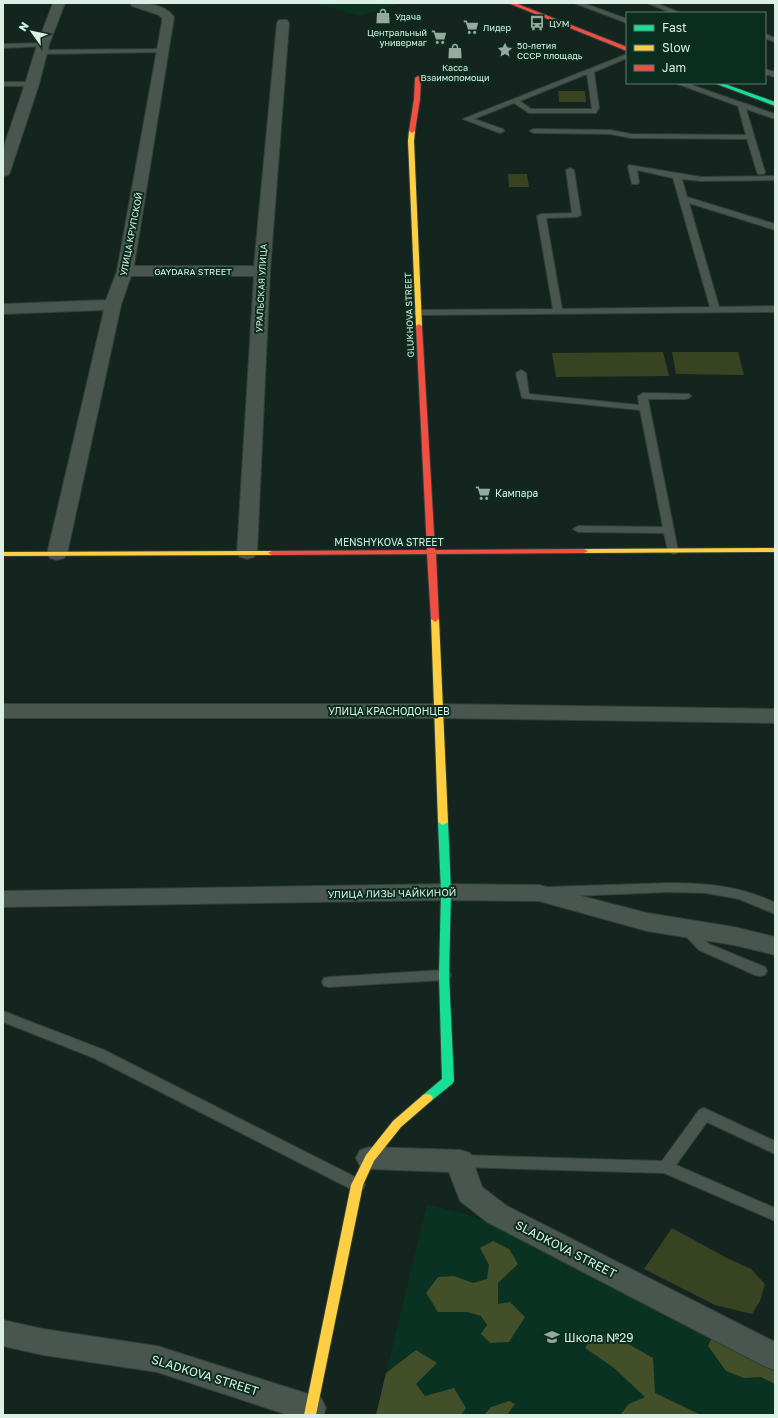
<svg xmlns="http://www.w3.org/2000/svg" width="778" height="1418" font-family="'Golos Text',sans-serif">
<style>
.built{fill:#093222}
.green{fill:#384421}
.forest{fill:#424f28}
.lines{fill:none;stroke-linecap:round;stroke-linejoin:round}
.lane-casing{stroke:#313f39;stroke-width:2}
.street-casing{stroke:#313f39;stroke-width:2}
.fast-casing{stroke:#313f39;stroke-width:2}
.slow-casing{stroke:#313f39;stroke-width:2}
.jam-casing{stroke:#313f39;stroke-width:2}
.lane{fill:#495650;fill-rule:evenodd}
.street{fill:#495650;fill-rule:evenodd}
.fast{fill:#16e098;fill-rule:evenodd}
.slow{fill:#ffcf43;fill-rule:evenodd}
.jam{fill:#f24e42;fill-rule:evenodd}
.labels{text-anchor:middle;dominant-baseline:central;stroke-width:4;stroke-linejoin:round;paint-order:stroke}
.far-poi-label{font-size:9px;fill:#dcefe5;stroke:#0b2d1f;text-anchor:start}
.far-street-label{font-size:9px;fill:#dcefe5;stroke:#0b2d1f}
.poi-label{font-size:10px;fill:#dcefe5;stroke:#0b2d1f;text-anchor:start}
.street-label{font-size:10px;fill:#dcefe5;stroke:#0b2d1f}
.near-street-label{font-size:12px;fill:#dcefe5;stroke:#0b2d1f}
.near-poi-label{font-size:12px;fill:#dcefe5;stroke:#0b2d1f;text-anchor:start}
</style>
<rect width="100%" height="100%" fill="#13251e"/>
<g class="built">
<polygon points="313,3 395,3 397,5 359,16"/>
<polygon points="427,1204 466,1214 507,1230 775,1371 775,1415 376,1415"/>
</g>
<g class="green">
<polygon points="558,91 585,91 586,102 559,102"/>
<polygon points="508,174 527,174 529,187 509,187"/>
<polygon points="663,352 669,376 556,377 552,353"/>
<polygon points="672,352 738,352 744,375 676,374"/>
<polygon points="672,1228 727,1258 751,1269 765,1284 760,1301 752,1314 715,1305 644,1269"/>
</g>
<g class="forest">
<polygon points="493,1241 509,1249 518,1264 498,1283 498,1304 510,1302 525,1317 509,1342 490,1343 481,1334 487,1325 481,1316 467,1312 438,1312 426,1293 438,1277 454,1276 473,1283 487,1279 489,1265 480,1248"/>
<polygon points="601,1334 623,1341 653,1358 655,1393 701,1415 620,1415 629,1404 645,1397 614,1368 585,1348 592,1338"/>
<polygon points="713,1335 775,1364 775,1384 761,1377 744,1378 726,1371 708,1346"/>
<polygon points="416,1350 437,1363 416,1384 425,1396 454,1388 466,1408 461,1415 376,1415 386,1373"/>
<polygon points="509,1401 515,1404 507,1415 484,1415 491,1407"/>
</g>
<g class="lines">
<g class="lane-casing">
<g id="lane">
<polygon points="574,3 583,3 627,19 627,23"/>
<polygon points="647,3 656,3 681,13 672,13"/>
<polygon points="765,34 775,38 775,42 765,38"/>
<polygon points="43,43 45,44 45,46 3,48 3,44"/>
<polygon points="163,49 167,51 165,52 41,54 37,52 41,50"/>
<path d="M627 54V58L594 72 599 108 596 113H529L514 103 474 119 503 129 504 131 500 133 463 119ZM587 74 592 109H531L520 101Z"/>
<polygon points="765,69 775,72 775,77 765,74"/>
<polygon points="3,82 32,82 36,84 32,86 3,86"/>
<polygon points="675,83 686,83 775,114 775,119 746,109 765,172 764,174 758,174 757,172 747,139 631,138 610,134 534,133 530,131 534,129 610,130 631,134 746,135 738,106"/>
<polygon points="629,165 701,177 775,176 775,180 701,181 682,179 687,197 775,224 775,230 689,203 719,307 775,306 775,312 415,315 413,313 415,311 418,310 553,309 537,216 541,214 572,213 566,170 570,168 574,170 581,215 577,217 546,218 562,309 710,307 673,178 637,170 639,182 638,184 632,184 628,167"/>
<polygon points="521,370 526,373 529,394 639,405 638,396 643,393 689,394 691,396 689,398 686,399 648,399 678,551 677,553 673,554 668,551 664,533 578,532 573,529 578,526 663,527 640,410 522,398 516,373"/>
<path d="M669 883C706 883 742 886 775 903V914L739 899 706 893 669 892 548 897 543 895 541 892 543 889 548 887Z"/>
<polygon points="685,923 690,925 709,944 765,967 767,971 765,975 760,976 755,975 699,950 678,928 680,925"/>
<polygon points="444,970 449,971 451,975 449,979 444,980 329,987 324,986 322,982 324,978 329,977"/>
<polygon points="3,1011 104,1050 363,1181 365,1185 363,1189 357,1191 351,1189 94,1058 3,1022"/>
<polygon points="704,1108 775,1141 775,1154 707,1122 676,1165 775,1208 775,1221 664,1173 460,1167 455,1165 452,1161 455,1157 460,1155 662,1161 699,1110"/>
</g>
</g>
<g class="street-casing">
<g id="street">
<polygon points="53,3 65,3 49,45 39,84 10,172 8,175 3,176 3,149 25,84 37,45"/>
<path d="M130 3C145 3 164 3 174 17L134 266H254L277 23 279 20H287L289 23 270 271 257 553 254 557 247 559 240 557 237 553 254 276H131L121 305 67 554 64 558 57 560 50 558 47 554 104 310 3 314V304L106 300 117 271 162 22V18L159 15 132 6Z"/>
<polygon points="3,704 439,704 775,709 775,723 439,718 3,718"/>
<polygon points="446,884 539,885 647,913 734,927 775,937 775,955 734,945 647,931 539,901 446,900 3,907 3,891"/>
<polygon points="370,1147 460,1150 470,1153 482,1187 507,1206 775,1342 775,1370 764,1366 487,1222 460,1201 449,1172 370,1169 360,1166 356,1158 360,1150"/>
<polygon points="3,1320 43,1329 157,1346 321,1398 326,1408 323,1415 288,1415 157,1372 43,1355 3,1346"/>
</g>
</g>
<g class="fast-casing">
<g id="fast">
<polygon points="714,83 722,83 775,102 775,106"/>
<polygon points="443,819 448,822 451,892 449,975 454,1081 452,1084 431,1101 427,1102 423,1101 421,1098 423,1095 442,1079 439,975 441,892 438,822"/>
</g>
</g>
<g class="slow-casing">
<g id="slow">
<polygon points="412,129 415,131 414,141 422,326 419,328 416,326 408,141 409,131"/>
<polygon points="775,548 775,552 584,553 580,551 584,549"/>
<polygon points="272,551 276,553 275,555 3,556 3,552"/>
<polygon points="435,616 439,619 448,822 443,825 438,822 431,619"/>
<polygon points="427,1094 431,1095 433,1098 431,1101 401,1127 374,1161 363,1185 316,1415 304,1415 351,1185 366,1155 393,1121 423,1095"/>
</g>
</g>
<g class="jam-casing">
<g id="jam">
<polygon points="508,3 515,3 627,47 627,51"/>
<polygon points="418,76 421,78 420,99 415,131 412,133 409,131 414,99 415,78"/>
<polygon points="419,324 422,326 435,550 584,549 588,551 584,553 436,554 439,619 435,622 431,619 427,554 272,555 268,553 272,551 427,550 416,326"/>
</g>
</g>
<use href="#lane" class="lane"/>
<use href="#street" class="street"/>
<use href="#fast" class="fast"/>
<use href="#slow" class="slow"/>
<use href="#jam" class="jam"/>
</g>
<defs>
<g id="shop-bare" transform="scale(1.2)"><path d="M-5-2.5h2.3a2.7 3.5 0 0 1 5.4 0H5L5.5 6h-11ZM-1.5-2.5h3a1.5 2.3 0 0 0-3 0Z" fill="#96a89f" stroke="#0b2d1f" stroke-width="2.5" paint-order="stroke"/></g>
<g id="bus-bare" transform="scale(1.2)"><path d="M-5-6H5V4H4V6H2V4H-2V6H-4V4H-5ZM-3.5-4V0h7V-4ZM-3.5 1.2v1.5H-2V1.2ZM2 1.2v1.5H3.5V1.2Z" fill="#96a89f" stroke="#0b2d1f" stroke-width="2.5" paint-order="stroke"/></g>
<g id="supermarket-bare" transform="scale(1.2)"><path d="M-6-5.5h2.5l.6 2H6L4.5 2H-2.5L-4.4-4H-6ZM-1.5 3.2a1.3 1.3 0 1 0 .1 0ZM3 3.2a1.3 1.3 0 1 0 .1 0Z" fill="#96a89f" stroke="#0b2d1f" stroke-width="2.5" paint-order="stroke"/></g>
<g id="sight-bare" transform="scale(1.2)"><path d="M0-6L1.8-2.2L6-1.7L2.9 1.2L3.7 5.4L0 3.3L-3.7 5.4L-2.9 1.2L-6-1.7L-1.8-2.2Z" fill="#96a89f" stroke="#0b2d1f" stroke-width="2.5" paint-order="stroke"/></g>
<g id="school-bare" transform="scale(1.2)"><path d="M0-5L7-2L0 1L-7-2ZM-4 1L0 2.5L4 1V4Q0 6-4 4Z" fill="#96a89f" stroke="#0b2d1f" stroke-width="2.5" paint-order="stroke"/></g>
</defs>
<g fill-rule="evenodd">
<use href="#shop-bare" x="383" y="16"/>
<use href="#bus-bare" x="537" y="23"/>
<use href="#supermarket-bare" x="471" y="27"/>
<use href="#supermarket-bare" x="439" y="37"/>
<use href="#sight-bare" x="505" y="50"/>
<use href="#shop-bare" x="455" y="51"/>
<use href="#supermarket-bare" x="483" y="493"/>
<use href="#school-bare" x="552" y="1337"/>
</g>
<g class="labels">
<g class="far-poi-label">
<text x="395" y="16">Удача</text>
<text x="549" y="23">ЦУМ</text>
<text x="483" y="27">Лидер</text>
<text x="427" y="32" text-anchor="end">Центральный<tspan x="427" dy="10">универмаг</tspan></text>
<text x="517" y="45">50-летия<tspan x="517" dy="10">СССР площадь</tspan></text>
<text x="455" y="67" text-anchor="middle">Касса<tspan x="455" dy="10">Взаимопомощи</tspan></text>
</g>
<g class="far-street-label">
<text transform="translate(131 234) rotate(-79)">УЛИЦА КРУПСКОЙ</text>
<text x="193" y="271">GAYDARA STREET</text>
<text transform="translate(261 288) rotate(-87)">УРАЛЬСКАЯ УЛИЦА</text>
<text transform="translate(409 315) rotate(-92)">GLUKHOVA STREET</text>
</g>
<g class="poi-label">
<text x="495" y="493">Кампара</text>
</g>
<g class="street-label">
<text x="389" y="542">MENSHYKOVA STREET</text>
<text x="389" y="711">УЛИЦА КРАСНОДОНЦЕВ</text>
<text transform="translate(392 893) rotate(-1)">УЛИЦА ЛИЗЫ ЧАЙКИНОЙ</text>
</g>
<g class="near-street-label">
<text transform="translate(566 1249) rotate(27)">SLADKOVA STREET</text>
<text transform="translate(205 1375) rotate(17)">SLADKOVA STREET</text>
</g>
<g class="near-poi-label">
<text x="564" y="1337">Школа №29</text>
</g>
</g>
<rect width="778" height="1418" fill="none" stroke="#dcefe5" stroke-width="8"/>
<rect x="626" y="12" width="140" height="72" fill="#0b2d1f" stroke="#5f7b6e"/>
<rect x="634" y="25" width="20" height="6" fill="#16e098" stroke="#5f7b6e"/>
<text x="662" y="32" font-size="12" fill="#dcefe5">Fast</text>
<rect x="634" y="45" width="20" height="6" fill="#ffcf43" stroke="#5f7b6e"/>
<text x="662" y="52" font-size="12" fill="#dcefe5">Slow</text>
<rect x="634" y="65" width="20" height="6" fill="#f24e42" stroke="#5f7b6e"/>
<text x="662" y="72" font-size="12" fill="#dcefe5">Jam</text>
<g transform="translate(32 32) rotate(303)" stroke="#0b2d1f" stroke-width="3" paint-order="stroke">
<path d="M0-3L7 15L0 10L-7 15Z" fill="#dcefe5"/>
<text y="-6" font-size="11" font-weight="bold" text-anchor="middle" fill="#dcefe5">N</text>
</g>
</svg>
